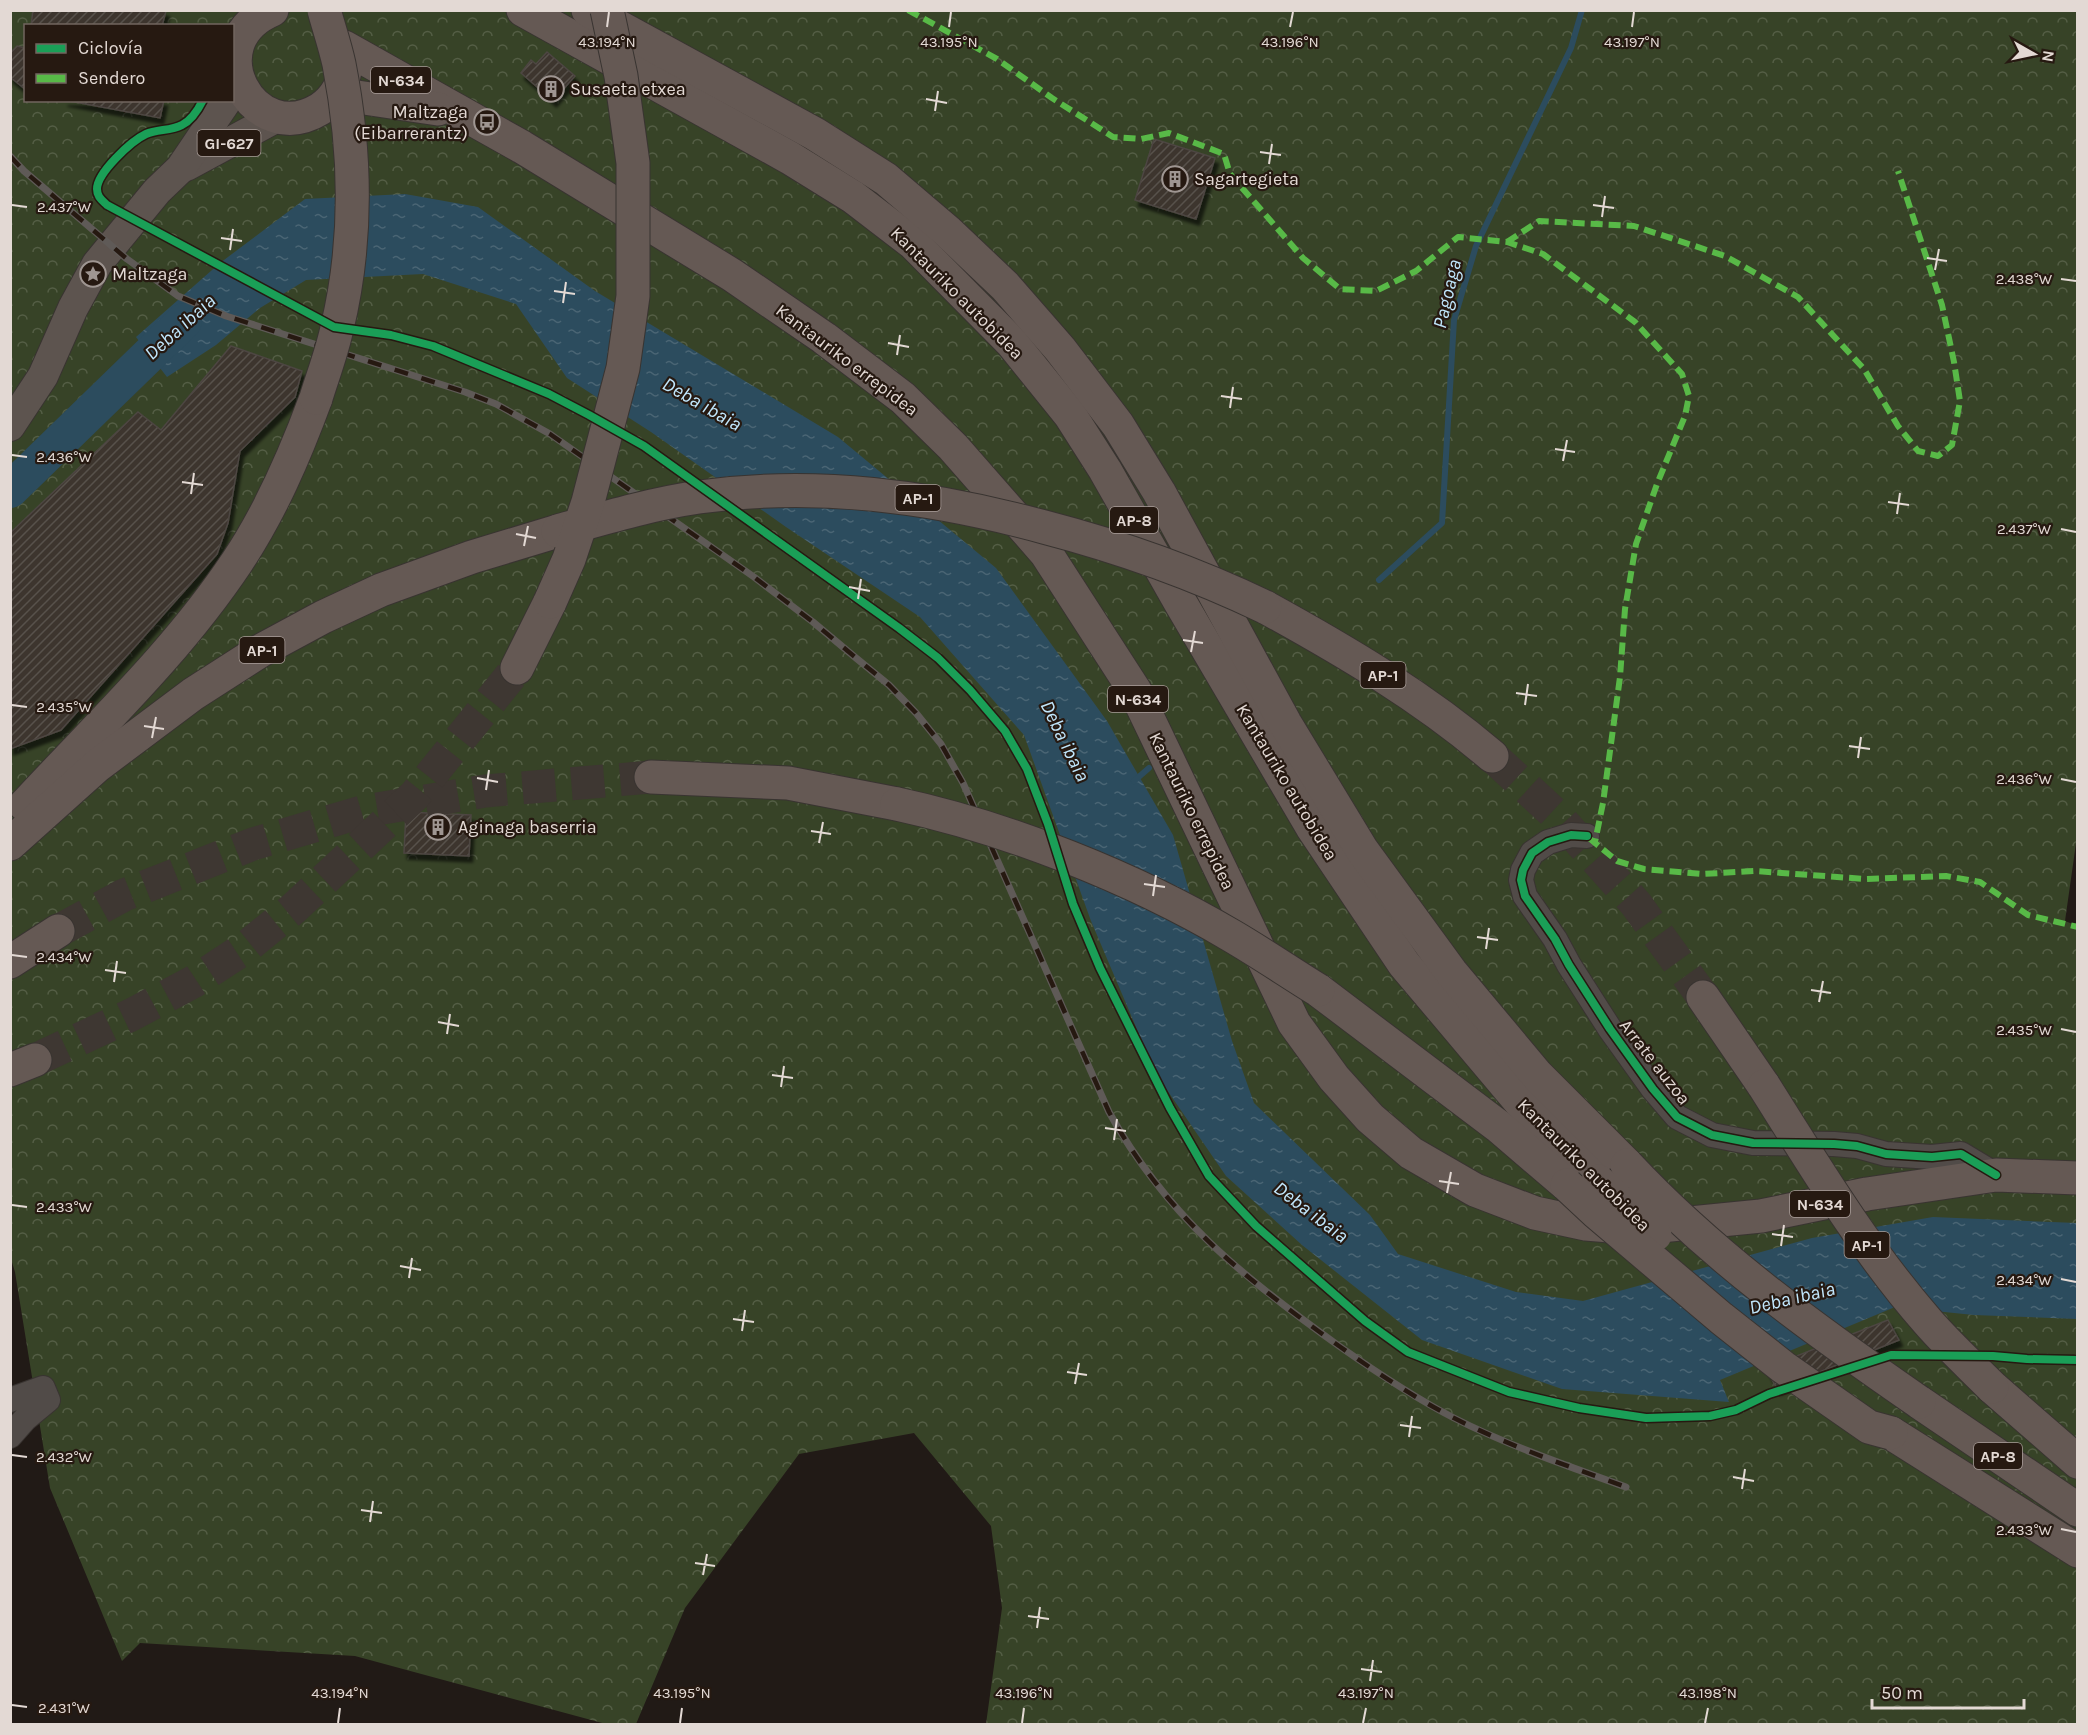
<svg xmlns="http://www.w3.org/2000/svg" width="2088" height="1735" font-family="Karla,sans-serif">
<style>
.forest{fill:url(#forest-crowns);fill-rule:evenodd}
.water{fill:url(#water-ripples)}
.lines{fill:none;stroke-linecap:round;stroke-linejoin:round}
.stream{stroke:#2c4c5e;stroke-width:6}
.river{stroke:#2c4c5e;stroke-width:36}
.building{fill:url(#building-hatch);stroke:#4d4642;stroke-width:1.5;filter:url(#shadow)}
.highway-tunnel{stroke:#3e3732;stroke-width:33;stroke-dasharray:33 16;stroke-linecap:butt}
.minor-casing{stroke:#393431;stroke-width:26}
.major-casing{stroke:#393431;stroke-width:32}
.highway-casing{stroke:#393431;stroke-width:35}
.minor{stroke:#514b48;stroke-width:24}
.major{stroke:#5d544f;stroke-width:30}
.highway{stroke:#655954;stroke-width:33}
.rail-casing{stroke:#5f5a57;stroke-width:7}
.rail{stroke:#261911;stroke-width:4.5;stroke-dasharray:14;stroke-linecap:butt}
.highway-bridge-casing{stroke:#393431;stroke-width:35;stroke-linecap:butt}
.highway-bridge{stroke:#655954;stroke-width:33}
.quiet{stroke:#58b947;stroke-width:6;stroke-dasharray:12 6;stroke-linecap:butt}
.cycleway-casing{stroke:#261911;stroke-width:11}
.cycleway{stroke:#1a9f57;stroke-width:8}
.ticks{fill:none;stroke:#e3d9d4;stroke-width:2}
.labels{text-anchor:middle;dominant-baseline:central;stroke-width:4.5;stroke-linejoin:round;paint-order:stroke}
.shield{fill:#261911;stroke:#aa9f9a;stroke-width:1.5}
.shield-label{font-size:16px;font-weight:bold;fill:#e3d9d4}
.poi-label{font-size:18px;fill:#e3d9d4;stroke:#261911;text-anchor:start}
.street-label{font-size:18px;fill:#e3d9d4;stroke:#261911}
.water-label{font-size:20px;font-style:italic;fill:#c1e7fd;stroke:#261911}
.ticks-label{font-size:15px;text-anchor:middle;fill:#e3d9d4;stroke:#261911;stroke-width:4.5;stroke-linejoin:round;paint-order:stroke}
</style>
<defs>
<pattern id="forest-crowns" width="20" height="18" patternUnits="userSpaceOnUse" patternTransform="scale(1.5)"><rect width="20" height="18" fill="#374327"/><path d="M2 6a3 3 0 1 1 6 0M12 15a3 3 0 1 1 6 0" fill="none" stroke="#545e45"/></pattern>
<pattern id="water-ripples" width="26" height="14" patternUnits="userSpaceOnUse" patternTransform="scale(1.5)"><rect width="26" height="14" fill="#2c4c5e"/><path d="M2 4q2-2 4 0t4 0M15 11q2-2 4 0t4 0" fill="none" stroke="#4a6574"/></pattern>
<pattern id="building-hatch" width="6" height="6" patternUnits="userSpaceOnUse" patternTransform="scale(1.5)"><rect width="6" height="6" fill="#3c342e"/><path d="M-1 1l2-2M0 6l6-6M5 7l2-2" fill="none" stroke="#58514b"/></pattern>
<filter id="shadow"><feDropShadow dx="3.5" dy="6" stdDeviation="1.5" flood-color="#0009"/></filter>
</defs>
<rect width="100%" height="100%" fill="#211a16"/>
<path class="forest" d="M11 11H2077L2078 829 2065 921 2078 926 2077 1724H986L1002 1608 991 1526 914 1433 799 1454 685 1608 636 1724H606L355 1656 140 1643 122 1661 50 1488 15 1272 11 1259ZM26 26H232V100H26Z"/>
<polygon class="water" points="405,194 478,207 595,291 838,437 996,568 1107,721 1173,835 1232,1041 1254,1103 1370,1215 1398,1254 1516,1292 1583,1301 1812,1238 1933,1217 2077,1223 2077,1319 1974,1315 1895,1307 1720,1380 1729,1402 1562,1389 1422,1340 1302,1245 1226,1176 1156,1074 1091,921 1024,735 920,617 786,527 651,432 567,378 516,304 423,274 306,280 260,308 216,345 167,377 136,337 220,263 305,199"/>
<g class="lines">
<g class="stream">
<polyline points="1379,580 1442,523 1454,320 1476,246 1571,48 1582,10"/>
<polyline points="1134,781 1149,768"/>
</g>
<polyline class="river" points="10,490 184,321"/>
</g>
<g class="building">
<polygon points="33,10 162,10 166,11 162,26 31,26"/>
<polygon points="17,46 26,48 26,90 10,77 10,53"/>
<polygon points="547,52 575,76 553,101 521,73 531,60 536,64"/>
<polygon points="64,100 164,100 160,118"/>
<polygon points="1154,139 1215,158 1196,219 1135,200"/>
<polygon points="231,346 302,371 295,397 240,451 228,523 217,554 61,730 10,749 10,533 138,412 161,430"/>
<polygon points="406,812 471,815 469,856 404,853"/>
<polygon points="1888,1320 1899,1340 1777,1389 1766,1368"/>
</g>
<g class="lines">
<g class="highway-tunnel">
<polyline points="1492,756 1557,816 1636,904 1703,997"/>
<polyline points="58,931 124,895 253,844 365,811 485,791 651,777"/>
<polyline points="35,1060 131,1015 193,982 245,948 293,909 415,795 517,668"/>
</g>
<g class="minor-casing">
<g id="minor">
<polyline points="1587,836 1571,835 1548,842 1532,853 1523,870 1521,880 1525,896 1555,939 1569,965 1610,1029 1653,1089 1677,1117 1712,1135 1753,1143 1834,1144 1857,1146 1886,1154 1932,1157 1961,1154 1996,1175"/>
<polyline points="10,1400 43,1388 48,1400 25,1419 10,1436"/>
</g>
</g>
<g class="major-casing">
<g id="major">
<polyline points="186,166 277,117"/>
<polyline points="10,426 43,376 73,308 97,264 157,191 181,168 227,100"/>
</g>
</g>
<g class="highway-casing">
<g id="highway">
<path d="M272 10C195 43 253 150 320 109 336 99 345 81 346 63"/>
<polyline points="523,10 790,158 853,197 913,243 1012,343 1070,415 1105,470 1180,602 1312,827 1404,964 1522,1104 1598,1181"/>
<polyline points="588,10 815,134 886,179 947,231 1005,286 1060,349 1118,425 1159,492 1285,723 1362,850 1451,972 1537,1075 1627,1165"/>
<polyline points="344,47 522,147 732,275 824,338 903,398 953,447 1046,553 1135,691 1294,1023 1334,1078 1370,1118 1411,1153 1475,1190 1535,1213 1586,1224 1622,1227 1660,1226 1761,1216 1867,1194 1996,1175 2078,1178"/>
<polyline points="337,94 438,109"/>
<path d="M1265 607C1345 651 1423 697 1492 756"/>
<polyline points="517,668 550,602"/>
<polyline points="651,777 788,783 897,804"/>
<path d="M25 805C98 726 177 652 237 562 271 511 295 455 316 398"/>
<polyline points="10,844 97,766 193,694 260,651 323,617 381,590 472,557 558,531"/>
<polyline points="10,962 58,931"/>
<polyline points="1318,990 1498,1126 1567,1185"/>
<polyline points="1703,997 1764,1086"/>
<polyline points="10,1070 35,1060"/>
<polyline points="1992,1387 2078,1462"/>
<polyline points="1919,1402 2078,1510"/>
<polyline points="1891,1433 2078,1551"/>
</g>
</g>
<use href="#minor" class="minor"/>
<use href="#major" class="major"/>
<use href="#highway" class="highway"/>
<g class="rail-casing">
<path id="rail" d="M10 156 24 171 127 259 178 296 226 316 465 392 496 404 550 434 754 577 813 622 856 658 889 685 916 713 941 744 963 783 1109 1112C1166 1216 1244 1278 1339 1346 1376 1372 1413 1397 1454 1418 1509 1446 1568 1466 1626 1487"/>
</g>
<use href="#rail" class="rail"/>
<g class="highway-bridge-casing">
<g id="highway-bridge">
<path d="M316 398C323 375 332 352 337 328 358 241 356 151 339 64 335 46 329 28 324 10"/>
<path d="M558 531C604 518 651 504 699 497 816 481 930 496 1044 527 1121 547 1194 573 1265 607"/>
<polyline points="550,602 569,559 588,502 623,368 633,296 633,163 621,76 607,10"/>
<path d="M897 804C1008 828 1134 878 1232 936 1261 953 1289 972 1318 990"/>
<path d="M1764 1086C1815 1167 1865 1250 1928 1322 1948 1345 1971 1366 1992 1387"/>
<path d="M1627 1165C1713 1257 1816 1331 1919 1402"/>
<polyline points="1598,1181 1655,1235"/>
<polyline points="1567,1185 1597,1213 1721,1318 1783,1367 1869,1427 1891,1433"/>
</g>
</g>
<use href="#highway-bridge" class="highway-bridge"/>
<g class="quiet">
<polyline points="908,10 997,59 1052,98 1113,137 1141,139 1169,133 1224,154 1230,174 1303,258 1340,289 1376,291 1416,271 1458,237 1507,242 1543,254 1635,322 1682,374 1689,396 1685,416 1657,484 1636,544 1625,609 1620,677 1603,803 1595,842"/>
<polyline points="1507,242 1539,221 1634,226 1725,256 1798,297 1864,369 1898,426 1918,451 1938,456 1952,445 1960,401 1954,362 1942,305 1898,171"/>
<polyline points="1589,838 1617,861 1644,869 1702,874 1755,871 1865,879 1946,876 1980,882 2028,915 2078,927"/>
</g>
<g class="cycleway-casing">
<g id="cycleway">
<path d="M203 100C198 110 192 120 182 125 171 131 157 129 146 134 131 141 97 173 97 189 97 197 102 200 107 205L334 327 391 335 433 346 549 394 589 415 644 446 899 628 938 658 970 690 1005 731 1027 769 1048 824 1073 904 1100 968 1170 1108 1209 1176 1256 1226 1365 1321 1408 1352 1509 1392 1579 1408 1646 1418 1710 1416 1736 1410 1769 1394 1891 1355 1993 1356 2027 1359 2078 1360"/>
<polyline points="1587,836 1571,835 1548,842 1532,853 1523,870 1521,880 1525,896 1555,939 1569,965 1610,1029 1653,1089 1677,1117 1712,1135 1753,1143 1834,1144 1857,1146 1886,1154 1932,1157 1961,1154 1996,1175"/>
</g>
</g>
<use href="#cycleway" class="cycleway"/>
</g>
<path class="ticks" d="M607 27 609 12M949 27 951 12M1290 27 1293 12M1632 27 1634 12M926 99 947 103M935 111 938 91M1260 152 1281 155M1269 164 1272 144M12 205 27 207M1593 205 1614 208M1602 217 1605 196M221 238 242 241M230 250 233 229M1927 258 1947 261M1935 270 1939 249M2061 279 2076 281M554 291 575 294M563 303 566 282M888 343 909 347M897 355 900 335M1221 396 1242 399M1230 408 1233 387M1555 449 1575 452M12 455 27 457M1563 461 1567 440M182 482 203 485M191 494 194 473M1888 502 1909 505M1897 514 1900 493M2061 529 2076 532M516 534 536 538M524 546 528 526M849 587 870 591M858 599 861 579M1183 640 1203 643M1191 652 1195 631M1516 693 1537 696M12 705 27 707M1525 705 1528 684M144 726 164 729M152 738 156 717M1849 746 1870 749M1858 758 1861 737M477 778 498 782M2061 779 2076 782M486 790 489 770M811 831 831 834M819 843 823 822M1144 884 1165 887M1153 896 1156 875M1477 937 1498 940M1486 949 1489 928M12 955 27 957M105 970 126 973M114 982 117 961M1811 990 1831 993M1819 1002 1823 981M438 1022 459 1026M2061 1029 2076 1032M447 1034 450 1014M772 1075 793 1078M781 1087 784 1066M1105 1128 1126 1131M1114 1140 1117 1119M1439 1181 1459 1184M1447 1193 1451 1172M12 1205 27 1207M1772 1234 1793 1237M1781 1246 1784 1225M400 1266 421 1270M409 1278 412 1258M2061 1279 2076 1282M733 1319 754 1322M742 1331 745 1310M1067 1372 1087 1375M1075 1384 1079 1363M1400 1425 1421 1428M1409 1437 1412 1416M12 1455 27 1457M1733 1477 1754 1481M1742 1489 1745 1469M361 1510 382 1513M370 1522 373 1501M2061 1529 2076 1532M695 1563 715 1566M703 1575 707 1554M1028 1616 1049 1619M1037 1628 1040 1607M1361 1669 1382 1672M1370 1681 1373 1660M12 1705 27 1707M338 1723 340 1708M680 1723 682 1708M1022 1723 1024 1708M1363 1723 1366 1708M1705 1723 1708 1708"/>
<defs>
<g id="building-ring" transform="scale(1.35)"><circle r="9.5" fill="#261911" stroke="#9f9692" stroke-width="1.5"/><path d="M-4-6H4V6H1V3H-1V6H-4ZM-2.5-4.3h1.7v1.8h-1.7ZM.8-4.3h1.7v1.8H.8ZM-2.5-1h1.7V.8h-1.7ZM.8-1h1.7V.8H.8Z" fill="#9f9692"/></g>
<g id="bus-ring" transform="scale(1.35)"><circle r="9.5" fill="#261911" stroke="#9f9692" stroke-width="1.5"/><path d="M-5-6H5V4H4V6H2V4H-2V6H-4V4H-5ZM-3.5-4V0h7V-4ZM-3.5 1.2v1.5H-2V1.2ZM2 1.2v1.5H3.5V1.2Z" fill="#9f9692"/></g>
<g id="sight-ring" transform="scale(1.35)"><circle r="9.5" fill="#261911" stroke="#9f9692" stroke-width="1.5"/><path d="M0-6L1.8-2.2L6-1.7L2.9 1.2L3.7 5.4L0 3.3L-3.7 5.4L-2.9 1.2L-6-1.7L-1.8-2.2Z" fill="#9f9692"/></g>
</defs>
<g fill-rule="evenodd">
<use href="#building-ring" x="551" y="89"/>
<use href="#bus-ring" x="487" y="122"/>
<use href="#building-ring" x="1175" y="179"/>
<use href="#sight-ring" x="93" y="274"/>
<use href="#building-ring" x="438" y="827"/>
</g>
<g class="labels">
<g class="shield">
<rect x="371" y="67" width="60" height="26" rx="4.5"/>
<rect x="197.5" y="130" width="63" height="26" rx="4.5"/>
<rect x="895.5" y="485" width="45" height="26" rx="4.5"/>
<rect x="1110" y="507" width="48" height="26" rx="4.5"/>
<rect x="239.5" y="637" width="45" height="26" rx="4.5"/>
<rect x="1360.5" y="662" width="45" height="26" rx="4.5"/>
<rect x="1108" y="686" width="60" height="26" rx="4.5"/>
<rect x="1790" y="1191" width="60" height="26" rx="4.5"/>
<rect x="1844.5" y="1232" width="45" height="26" rx="4.5"/>
<rect x="1974" y="1443" width="48" height="26" rx="4.5"/>
</g>
<g class="shield-label">
<text x="401" y="80">N-634</text>
<text x="229" y="143">GI-627</text>
<text x="918" y="498">AP-1</text>
<text x="1134" y="520">AP-8</text>
<text x="262" y="650">AP-1</text>
<text x="1383" y="675">AP-1</text>
<text x="1138" y="699">N-634</text>
<text x="1820" y="1204">N-634</text>
<text x="1867" y="1245">AP-1</text>
<text x="1998" y="1456">AP-8</text>
</g>
<g class="poi-label">
<text x="570" y="89">Susaeta etxea</text>
<text x="468" y="112" text-anchor="end">Maltzaga<tspan x="468" dy="21">(Eibarrerantz)</tspan></text>
<text x="1194" y="179">Sagartegieta</text>
<text x="112" y="274">Maltzaga</text>
<text x="458" y="827">Aginaga baserria</text>
</g>
<g class="street-label">
<text transform="translate(957 293) rotate(45)">Kantauriko autobidea</text>
<text transform="translate(847 360) rotate(37)">Kantauriko errepidea</text>
<text transform="translate(1287 782) rotate(59)">Kantauriko autobidea</text>
<text transform="translate(1192 811) rotate(64)">Kantauriko errepidea</text>
<text transform="translate(1655 1062) rotate(52)">Arrate auzoa</text>
<text transform="translate(1584 1165) rotate(45)">Kantauriko autobidea</text>
</g>
<g class="water-label">
<text transform="translate(1447 294) rotate(-77)">Pagoaga</text>
<text transform="translate(180 327) rotate(-42)">Deba ibaia</text>
<text transform="translate(702 404) rotate(30)">Deba ibaia</text>
<text transform="translate(1065 741) rotate(64)">Deba ibaia</text>
<text transform="translate(1311 1212) rotate(37)">Deba ibaia</text>
<text transform="translate(1792 1298) rotate(-13)">Deba ibaia</text>
</g>
</g>
<g class="ticks-label">
<text x="607" y="47">43.194°N</text>
<text x="949" y="47">43.195°N</text>
<text x="1290" y="47">43.196°N</text>
<text x="1632" y="47">43.197°N</text>
<text x="64" y="212">2.437°W</text>
<text x="2024" y="284">2.438°W</text>
<text x="64" y="462">2.436°W</text>
<text x="2024" y="534">2.437°W</text>
<text x="64" y="712">2.435°W</text>
<text x="2024" y="784">2.436°W</text>
<text x="64" y="962">2.434°W</text>
<text x="2024" y="1035">2.435°W</text>
<text x="64" y="1212">2.433°W</text>
<text x="2024" y="1285">2.434°W</text>
<text x="64" y="1462">2.432°W</text>
<text x="2024" y="1535">2.433°W</text>
<text x="340" y="1698">43.194°N</text>
<text x="682" y="1698">43.195°N</text>
<text x="1024" y="1698">43.196°N</text>
<text x="1366" y="1698">43.197°N</text>
<text x="1708" y="1698">43.198°N</text>
<text x="64" y="1713">2.431°W</text>
</g>
<rect width="2088" height="1735" fill="none" stroke="#e3d9d4" stroke-width="24"/>
<rect x="24" y="24" width="210" height="78" fill="#261911" stroke="#72665f" stroke-width="1.5"/>
<rect x="36" y="44" width="30" height="9" fill="#1a9f57" stroke="#72665f" stroke-width="1.5"/>
<text x="78" y="54" font-size="18" fill="#e3d9d4">Ciclovía</text>
<rect x="36" y="74" width="30" height="9" fill="#58b947" stroke="#72665f" stroke-width="1.5"/>
<text x="78" y="84" font-size="18" fill="#e3d9d4">Sendero</text>
<g transform="translate(2034 54) rotate(99)" stroke="#261911" stroke-width="4.5" paint-order="stroke">
<path d="M0-4.5L10 22L0 15L-10 22Z" fill="#e3d9d4"/>
<text y="-9" font-size="16" font-weight="bold" text-anchor="middle" fill="#e3d9d4">N</text>
</g>
<path d="M1872 1699v9h152v-9" fill="none" stroke="#e3d9d4" stroke-width="3"/>
<text x="1881" y="1699" font-size="18" fill="#e3d9d4" stroke="#261911" stroke-width="4.5" paint-order="stroke">50 m</text>
</svg>
